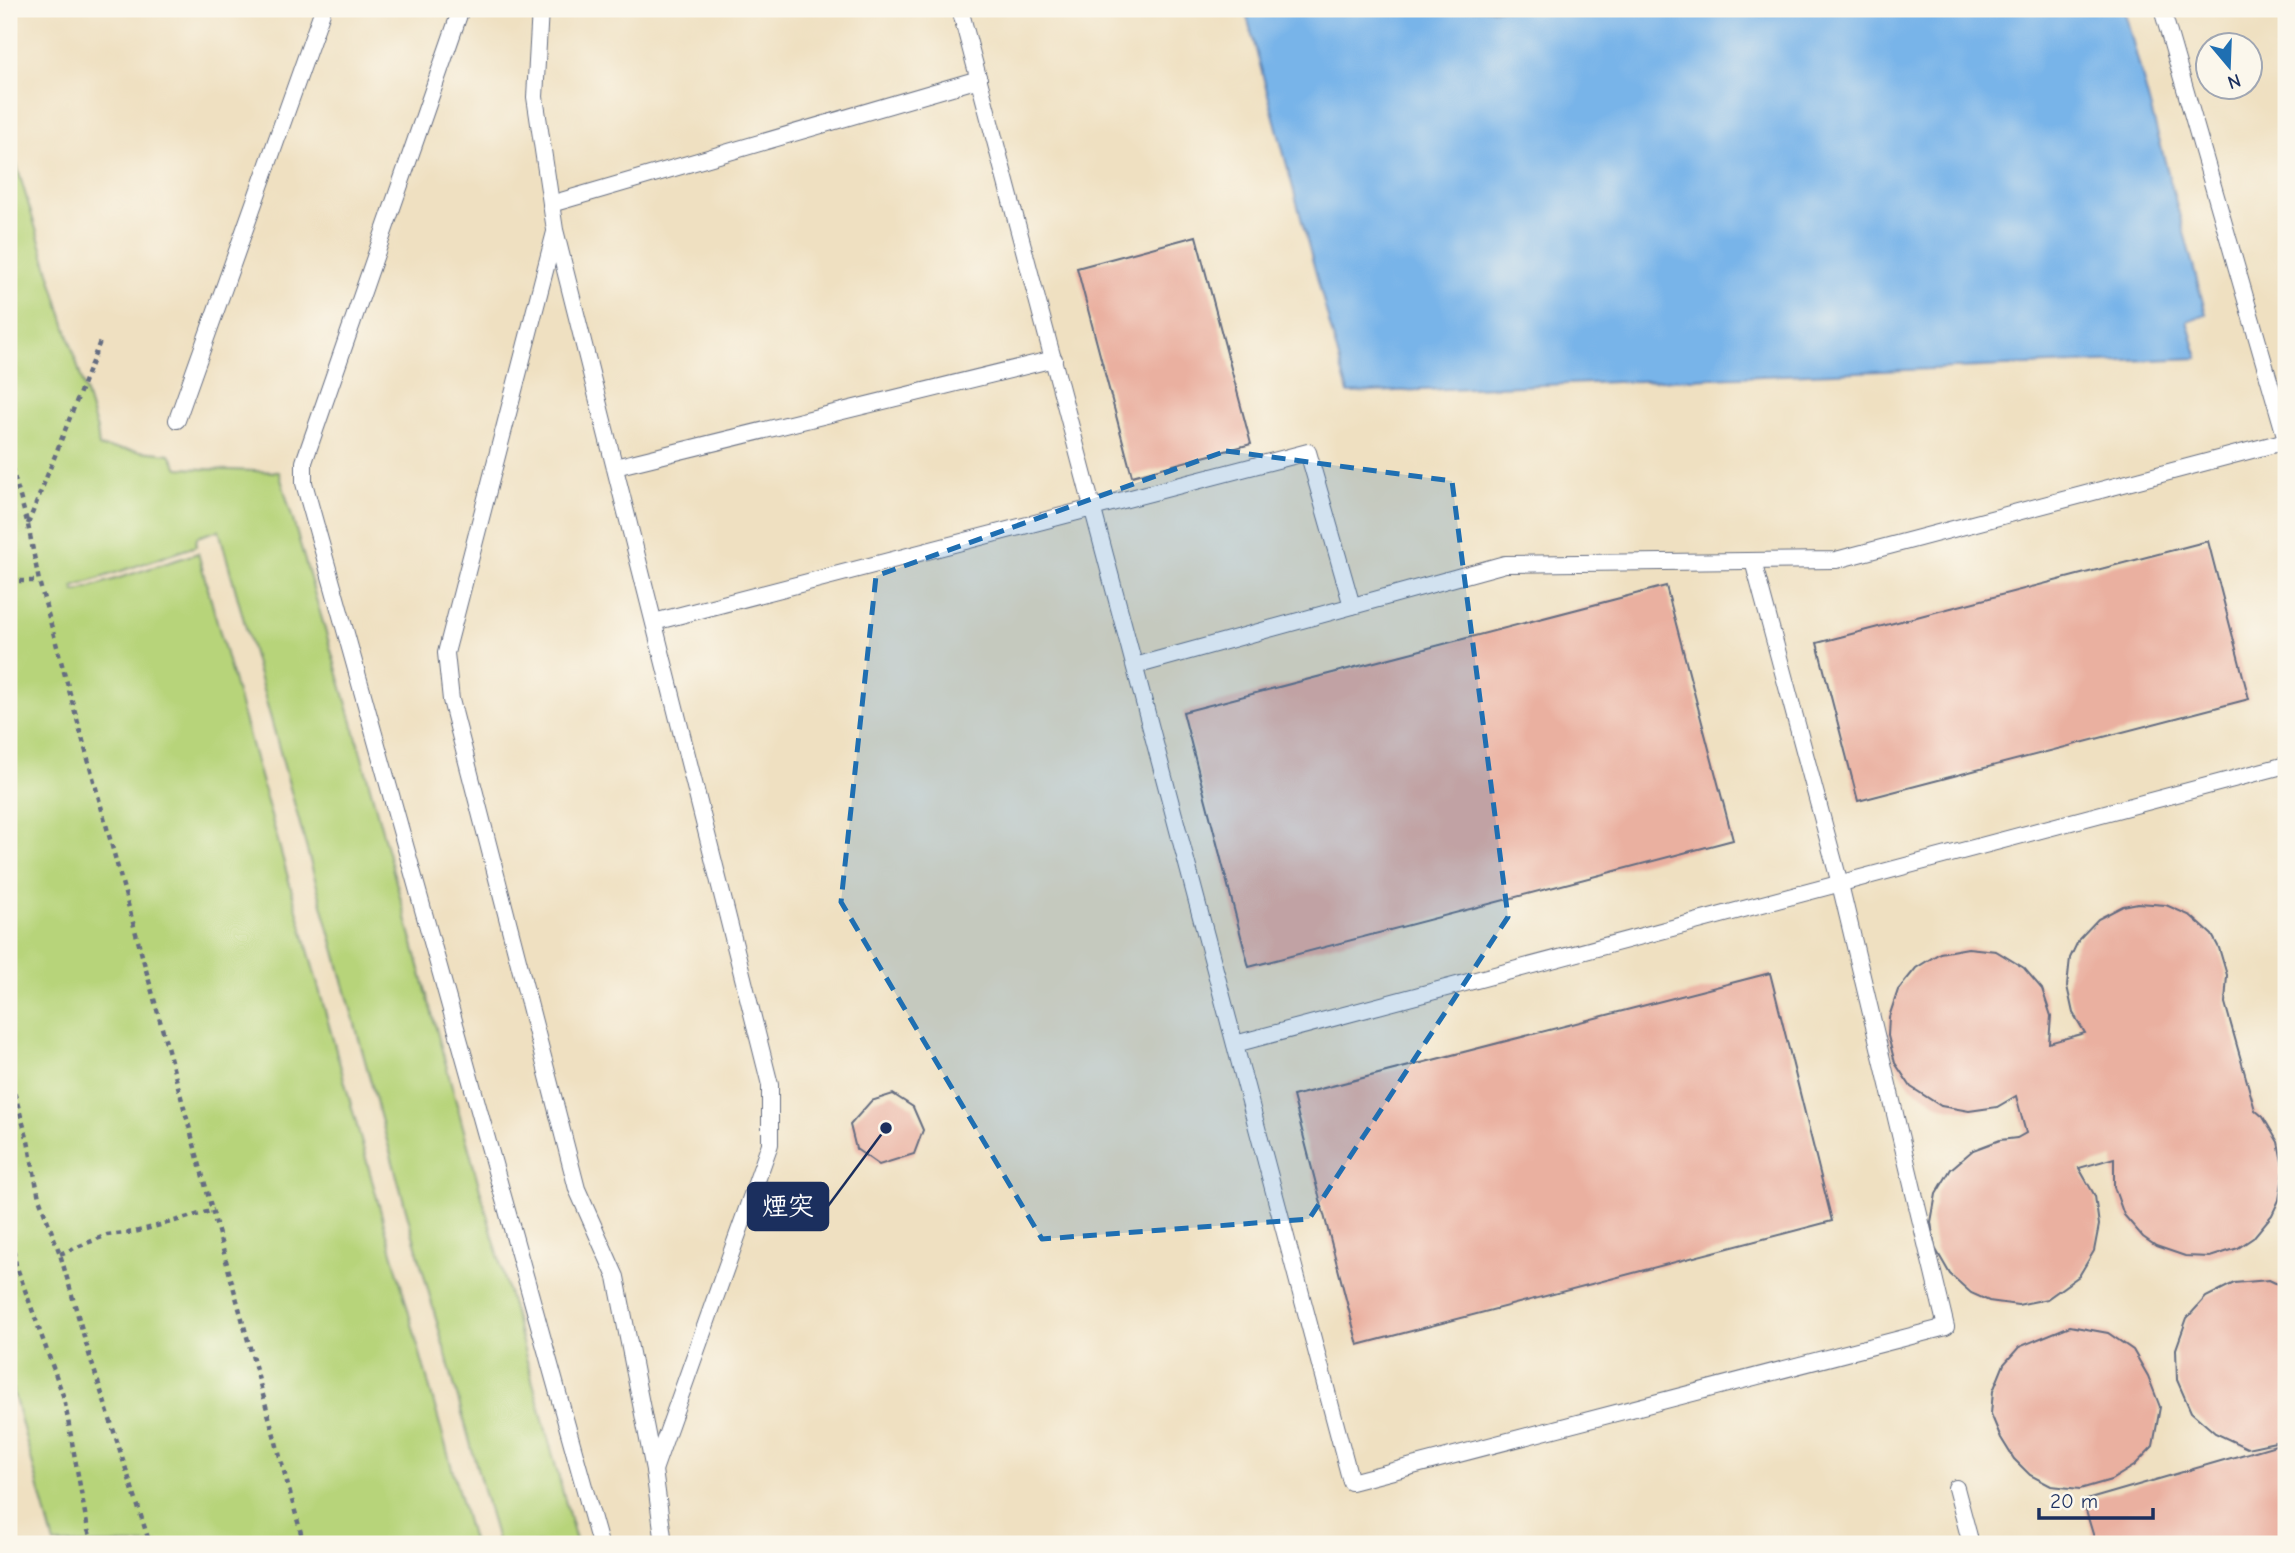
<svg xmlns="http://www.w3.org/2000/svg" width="2295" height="1553" font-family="'Comic Neue','Klee One',sans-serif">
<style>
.green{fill:#b7d47a;stroke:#69826c;stroke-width:2}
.water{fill:#78b4e9;stroke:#4a72a4;stroke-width:2}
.building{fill:#eab0a0}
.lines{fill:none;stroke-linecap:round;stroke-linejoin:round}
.lane-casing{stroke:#656d81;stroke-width:18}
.path{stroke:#656d81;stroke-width:4.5;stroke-dasharray:5 5;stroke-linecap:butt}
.lane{stroke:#fff;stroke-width:16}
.marked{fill:#1f6fb2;fill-opacity:0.2;stroke:#1f6fb2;stroke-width:5;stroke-dasharray:14 9;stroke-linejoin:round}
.leader{fill:none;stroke:#1b2f5e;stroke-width:2.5}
.callout-dot{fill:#1b2f5e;stroke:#fbf7ec;stroke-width:2.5}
.callout{fill:#1b2f5e;stroke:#1b2f5e;stroke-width:2.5}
.callout-label{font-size:26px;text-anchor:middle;font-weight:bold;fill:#fff}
</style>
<rect width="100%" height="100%" fill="#fbf7ec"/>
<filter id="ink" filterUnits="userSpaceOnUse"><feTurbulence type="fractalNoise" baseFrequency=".0143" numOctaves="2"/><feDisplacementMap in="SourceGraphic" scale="14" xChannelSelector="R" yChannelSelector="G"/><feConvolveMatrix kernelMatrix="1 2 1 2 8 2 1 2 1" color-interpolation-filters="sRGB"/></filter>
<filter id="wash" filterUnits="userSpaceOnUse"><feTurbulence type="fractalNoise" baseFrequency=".00686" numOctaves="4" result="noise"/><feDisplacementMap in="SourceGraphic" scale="28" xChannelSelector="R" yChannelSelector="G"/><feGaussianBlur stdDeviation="1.57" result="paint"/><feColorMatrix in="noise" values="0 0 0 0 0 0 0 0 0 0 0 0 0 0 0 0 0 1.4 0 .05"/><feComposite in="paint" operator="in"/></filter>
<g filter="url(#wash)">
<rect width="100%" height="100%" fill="#efe0c1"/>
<polygon class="green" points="9,140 97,430 99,447 170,454 178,468 279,472 357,739 577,1544 498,1544 219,530 197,537 196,546 73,587 75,592 198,553 473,1544 54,1544 9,1376"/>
<polygon class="water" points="1245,9 2124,9 2206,314 2187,321 2198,358 1348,393"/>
<g id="blocks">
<g class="building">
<polygon points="1196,236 1251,444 1132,476 1077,268"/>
<polygon points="2208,541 2249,699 1858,801 1817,643"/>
<polygon points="1666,586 1733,840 1249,967 1183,712"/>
<polygon points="2138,903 2166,905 2191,916 2212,935 2219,948 2227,975 2225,1003 2255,1110 2263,1117 2278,1142 2284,1171 2279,1200 2272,1215 2253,1238 2238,1248 2210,1257 2185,1256 2156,1246 2143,1237 2124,1215 2114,1187 2114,1158 2079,1168 2095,1196 2099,1225 2094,1251 2079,1276 2047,1299 2018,1305 1989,1301 1971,1293 1950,1274 1935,1248 1931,1222 1936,1194 1951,1169 1973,1150 2000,1140 2017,1138 2026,1133 2016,1096 1997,1107 1969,1111 1941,1106 1911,1087 1895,1063 1888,1036 1889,1017 1898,990 1916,968 1940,953 1968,948 1996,951 2024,968 2042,989 2051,1016 2049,1043 2085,1033 2073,1013 2067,986 2070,958 2079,939 2098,919 2123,906"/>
<polygon points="1770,973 1832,1221 1358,1345 1293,1096"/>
<polygon points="893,1094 913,1107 923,1130 914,1154 879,1165 856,1149 850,1125 871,1101"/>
<polygon points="2269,1280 2286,1288 2286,1438 2280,1441 2247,1448 2215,1433 2191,1412 2177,1380 2176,1349 2187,1318 2206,1297 2234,1283"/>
<polygon points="2070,1326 2108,1333 2133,1350 2148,1376 2160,1407 2153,1446 2134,1466 2111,1480 2080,1489 2051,1486 2030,1475 2014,1459 2001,1438 1991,1414 1993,1391 2004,1364 2019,1347"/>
<polygon points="2286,1442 2286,1544 2096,1544 2083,1501"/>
</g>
</g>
</g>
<g filter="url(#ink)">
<use href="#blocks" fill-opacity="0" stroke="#656d81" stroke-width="2"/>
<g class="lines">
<g class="lane-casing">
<g id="lane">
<polyline points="461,9 304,462 304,483 600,1544"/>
<polyline points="540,9 535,97 555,230 770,1085 770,1144 654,1470"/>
<polyline points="960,9 1351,1482 1946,1327 1840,884 1753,561"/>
<polyline points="2162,9 2286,439"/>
<polyline points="551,204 979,79"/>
<polyline points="555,232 446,653 451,700 577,1189 616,1277 654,1470 664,1544"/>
<polyline points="177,420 323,9"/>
<polyline points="615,467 1054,359"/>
<polyline points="654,622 1308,452 1352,606"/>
<polyline points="1135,666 1505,564 1836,560 2286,441"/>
<polyline points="1235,1044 2286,765"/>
<polyline points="1956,1488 1971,1544"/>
</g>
</g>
<g class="path">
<polyline points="9,458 28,525 39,581 304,1544"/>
<polyline points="28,524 101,339"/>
<polyline points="9,581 39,581"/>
<polyline points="9,1074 28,1141 39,1198 60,1254 90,1357 150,1544"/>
<polyline points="9,1221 16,1265 64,1398 88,1530 93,1544"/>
<polyline points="60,1254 107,1235 135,1232 214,1210"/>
</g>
<use href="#lane" class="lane"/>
</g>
</g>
<path class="marked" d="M1226 451 1452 481 1508 917 1309 1219 1042 1239 841 902 876 576Z"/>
<path class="leader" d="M886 1128L828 1206"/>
<circle class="callout-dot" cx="886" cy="1128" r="7"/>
<rect class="callout" x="748" y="1183" width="80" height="47" rx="7"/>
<g class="callout-label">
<text x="788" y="1215">煙突</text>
</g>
<rect width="2295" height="1553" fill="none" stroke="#fbf7ec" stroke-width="35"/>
<g transform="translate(2229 66) rotate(161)"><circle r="33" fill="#fbf7ec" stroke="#a1a7b3" stroke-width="2"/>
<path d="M0-5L12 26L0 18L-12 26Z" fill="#1f6fb2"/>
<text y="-10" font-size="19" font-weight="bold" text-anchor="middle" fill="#1b2f5e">N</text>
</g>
<path d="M2039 1508v10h114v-10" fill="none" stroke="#1b2f5e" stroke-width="3.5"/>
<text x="2050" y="1508" font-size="21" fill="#1b2f5e" stroke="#fbf7ec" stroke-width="5" paint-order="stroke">20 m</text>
</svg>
